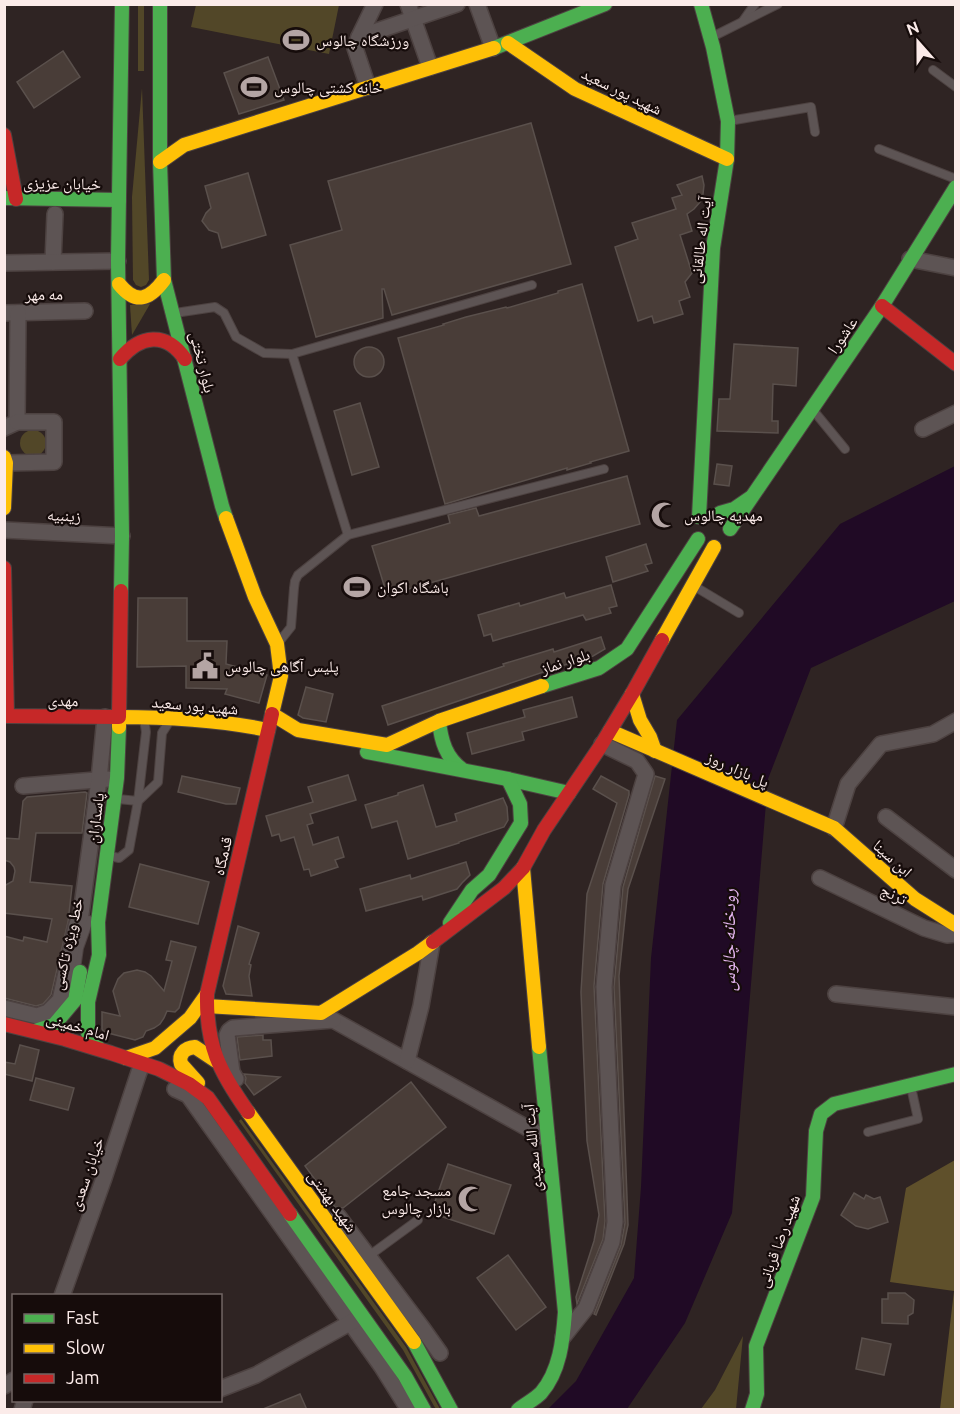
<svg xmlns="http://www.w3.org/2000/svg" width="960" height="1414" font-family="Ubuntu,'Noto Naskh Arabic',sans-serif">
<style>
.green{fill:#524728}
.forest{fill:#5f502b}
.water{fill:#200a25}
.building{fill:#493d38;stroke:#5a504c;stroke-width:1.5}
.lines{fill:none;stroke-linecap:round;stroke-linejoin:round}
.lane-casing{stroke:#4d4241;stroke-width:10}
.street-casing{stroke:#4d4241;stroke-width:18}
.fast-casing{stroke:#4d4241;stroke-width:16}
.slow-casing{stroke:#4d4241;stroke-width:16}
.jam-casing{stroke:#4d4241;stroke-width:16}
.lane{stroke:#5d5454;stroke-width:8}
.street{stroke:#5d5454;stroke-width:15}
.fast{stroke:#4caf50;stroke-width:14}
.slow{stroke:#ffc107;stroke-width:14}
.jam{stroke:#c62828;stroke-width:14}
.labels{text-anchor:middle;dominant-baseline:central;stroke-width:4.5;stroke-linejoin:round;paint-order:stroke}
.poi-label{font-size:16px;fill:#fbebe9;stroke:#160c0b;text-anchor:start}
.street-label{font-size:16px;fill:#fbebe9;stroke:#160c0b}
.water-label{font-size:18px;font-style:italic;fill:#e4b5f0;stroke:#160c0b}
</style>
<rect width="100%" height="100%" fill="#2f2423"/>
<g class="green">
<rect x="138" y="5" width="6" height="66"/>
<polygon points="196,5 196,4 339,5 329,54 191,27"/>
<polygon points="142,88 149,280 146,285 141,287 136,285 133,280 132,197"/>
<polygon points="150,304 132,335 130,305"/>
<circle cx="33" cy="443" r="13"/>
<polygon points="241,1119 406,1347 440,1409 436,1409 434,1406 403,1350 239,1121"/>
<polygon points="743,1336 736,1409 701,1409 715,1390"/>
</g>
<polygon class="forest" points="955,1160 955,1409 940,1409 954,1291 890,1282 906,1188"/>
<polygon class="water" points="955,466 955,601 811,668 768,779 732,1213 685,1323 627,1409 547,1410 576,1381 634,1278 641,1187 651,958 677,720 840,524"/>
<g class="building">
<polygon points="63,51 80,77 34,108 17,82"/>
<polygon points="268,57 284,100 239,114 224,73"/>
<polygon points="531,123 571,264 392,315 384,289 382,289 383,318 316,337 290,245 342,230 328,181"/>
<polygon points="248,173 266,235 222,248 218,233 209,230 202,221 206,213 211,208 205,186"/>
<polygon points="702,176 704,185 703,194 700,202 694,209 687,214 692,231 680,235 692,273 685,282 690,297 679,301 683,314 654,323 652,316 638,321 615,247 638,239 632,223 676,209 672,198 682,195 677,185"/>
<polygon points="582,284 629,451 590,462 591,463 567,470 567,468 445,504 398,338 444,325 443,324 466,317 506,307 507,308 558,293 558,291"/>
<polygon points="734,344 798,348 796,386 773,384 772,421 778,421 778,433 717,431 719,399 730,399"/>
<circle cx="369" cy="362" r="15"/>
<polygon points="360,403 379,467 352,475 334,411"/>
<polygon points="717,464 732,466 729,486 714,484"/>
<polygon points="627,476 640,524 387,595 372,546 450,523 448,515 476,508 479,516"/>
<polygon points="646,544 652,563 645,565 648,571 613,582 606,557"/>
<polygon points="611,585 617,606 609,608 611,613 586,620 583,615 493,641 491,634 484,636 478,615 519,603 520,606 564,593 566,598"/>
<polygon points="138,598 187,598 187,641 227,641 226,664 267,675 259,703 225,694 227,689 186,688 186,666 137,667"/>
<polygon points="601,637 605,649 593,656 558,667 388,725 382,706 504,666 503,664 553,649 554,652"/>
<polygon points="306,687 333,694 326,722 303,718 298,715"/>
<polygon points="572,697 577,717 522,732 524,740 472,754 467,733 525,717 523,710"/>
<polygon points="348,775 356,800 310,814 313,823 307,825 313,845 338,837 344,857 335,860 338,867 311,876 309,869 304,870 294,837 281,841 279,834 272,836 266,816 313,802 308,787"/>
<polygon points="182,776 240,788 236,804 226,804 178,792"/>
<polygon points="601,776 629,791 629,795 603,884 594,986 605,1221 603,1239 577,1304 576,1297 594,1241 599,1215 587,1141 581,992 587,894 617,803 593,789"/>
<polygon points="655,776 665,779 628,889 619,976 628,1225 624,1244 596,1315 594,1314 621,1245 625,1223 614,987 623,887"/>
<polygon points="423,785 436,827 457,821 455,814 503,798 507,807 508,820 504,827 459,842 459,843 408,859 397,821 372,828 365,805 398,795 398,793"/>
<polygon points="85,792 87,793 82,833 36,833 30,882 72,886 68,922 51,995 43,1004 36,1006 4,998 4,936 23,941 24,937 47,942 52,919 4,913 4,886 13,881 15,871 14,867 10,862 4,860 4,838 19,839 23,801 27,797"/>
<polygon points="466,862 470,875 462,883 457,889 423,900 422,896 366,911 360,889 410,875 411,879"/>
<polygon points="140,864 209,882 198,924 129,907"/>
<polygon points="238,926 259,933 249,964 251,965 249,976 252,996 226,994 223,986"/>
<polygon points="171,941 196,947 179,1008 175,1012 167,1011 164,1018 160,1024 154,1028 146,1031 143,1037 135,1040 104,1032 102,1029 102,1012 120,1016 113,991 118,979 124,973 137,970 145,972 151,976 164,991 172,961 166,960"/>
<polygon points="263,1035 263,1040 271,1040 272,1056 240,1060 237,1037"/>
<polygon points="20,1045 39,1050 32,1081 4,1074 4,1062 15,1064"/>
<polygon points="244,1074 280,1077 254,1095 245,1083 246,1078"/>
<polygon points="36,1078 74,1088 68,1110 30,1100"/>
<polygon points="411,1082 446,1127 343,1208 335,1207 305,1166"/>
<polygon points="448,1164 511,1185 494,1234 431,1213"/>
<polygon points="854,1193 864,1199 866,1195 874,1199 880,1197 888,1222 868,1229 856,1226 841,1215"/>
<polygon points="508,1255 546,1307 516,1330 477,1278"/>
<polygon points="888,1293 905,1293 914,1300 913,1313 908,1316 908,1324 882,1323 882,1299 888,1299"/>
<polygon points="862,1338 891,1344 884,1375 856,1369"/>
<polygon points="300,1394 307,1410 263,1410 263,1409"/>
</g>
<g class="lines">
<g class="lane-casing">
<g id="lane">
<polyline points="743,21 755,4"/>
<polyline points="712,37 778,4"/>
<polyline points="933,70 956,87"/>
<polyline points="729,121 811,107 815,132"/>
<polyline points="879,149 956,179"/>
<polyline points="175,313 215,307 224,313 236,337 264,353 292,354 532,285"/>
<polyline points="292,354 348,535"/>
<polyline points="813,410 845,449"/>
<polyline points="694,586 739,613"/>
<polyline points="279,642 291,627 294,588 295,581 298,575 348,535 604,469"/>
<polyline points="118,799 138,801 146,732 144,719"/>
<polyline points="110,856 119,858 129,850 138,801 158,782 162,733 169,722"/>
<polyline points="76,969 79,948 89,920"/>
<polyline points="868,1132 918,1119 911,1087"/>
<polyline points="366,1258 418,1220"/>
</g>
</g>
<g class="street-casing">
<g id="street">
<polyline points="408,4 430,67"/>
<polyline points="477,4 493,48"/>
<polyline points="359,37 457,4"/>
<polyline points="368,87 355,48 359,37 375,4"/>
<polyline points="910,259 956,268"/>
<polyline points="53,262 55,214"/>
<polyline points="4,263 118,261"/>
<polyline points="4,313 85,311"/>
<polyline points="4,428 17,422 18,313"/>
<polyline points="923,429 956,413"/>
<polyline points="6,463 54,462 54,422 17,422"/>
<polyline points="4,530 122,536"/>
<polyline points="23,786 108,779"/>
<polyline points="886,817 956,870"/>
<polyline points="834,828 848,784 881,744 933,734 956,721"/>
<polyline points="820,878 924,928 947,935 956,934"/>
<polyline points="836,994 956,1007"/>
<polyline points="4,1008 37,1016 48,1012 60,1000 76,927 81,914 99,780 105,717"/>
<polyline points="326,1016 547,1139"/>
<polyline points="407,1061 421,1006 432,943"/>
<polyline points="236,1079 232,1072 227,1035 229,1031 233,1028 333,1020"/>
<polyline points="175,1089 188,1095 382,1367 409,1410"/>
<polyline points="338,1216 423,1329 440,1353"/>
<polyline points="62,1296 104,1178 139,1072 143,1063"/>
<polyline points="563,1337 586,1308 612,1242 615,1222 604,987 613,885 646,774 637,761 602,744"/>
<polyline points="4,1386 14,1380"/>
<polyline points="220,1389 256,1375 357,1319"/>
<polyline points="22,1410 25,1400"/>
</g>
</g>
<g class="fast-casing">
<g id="fast">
<polyline points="160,4 160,162 164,280 222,506 226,518"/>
<polyline points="494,48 605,4"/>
<polyline points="4,198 119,200"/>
<polyline points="720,513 734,509 750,498"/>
<polyline points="699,517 713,248 727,159 728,121 713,47 701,4"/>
<polyline points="730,529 882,306 956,187"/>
<polyline points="121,591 122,536 118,261 122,4"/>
<polyline points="542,686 599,668 627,649 698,539"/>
<path d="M439 721C441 741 446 758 463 770"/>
<polyline points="367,752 508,779 569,793"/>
<polyline points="450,923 472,890 489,875 521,823 520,804 508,779"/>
<polyline points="35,1031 54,1025 75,1000 80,972"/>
<polyline points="98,1048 88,1033 88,1002 99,955 98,922 117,778 119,727"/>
<polyline points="290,1214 405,1376 424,1410"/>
<polyline points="414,1342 451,1410"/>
<path d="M518 1410C525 1404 534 1400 541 1393 560 1371 563 1340 565 1312L539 1047"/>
<polyline points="752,1410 757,1394 756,1346 813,1197 816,1131 821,1114 834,1104 956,1074"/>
</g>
</g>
<g class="slow-casing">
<g id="slow">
<polyline points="508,43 575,89 727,159"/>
<polyline points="160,162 184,145 494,48"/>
<path d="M119 284C136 305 149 300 164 280"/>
<polyline points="4,457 6,463 4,508"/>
<polyline points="226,518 255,597 277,644 281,676 272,714 298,730 387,745 439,721 542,686"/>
<polyline points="662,640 714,547"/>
<polyline points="632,694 640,720 650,737 655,751"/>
<path d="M119 727V717C169 717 219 720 268 730"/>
<polyline points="610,731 834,828 915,899 956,925"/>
<polyline points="523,868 539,1047"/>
<polyline points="206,1006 321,1013 418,953 433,942"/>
<polyline points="126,1058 155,1048 190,1018 207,994"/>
<path d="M198 1083 181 1064C178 1054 185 1048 195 1047L216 1061"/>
<polyline points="248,1112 414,1342"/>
</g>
</g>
<g class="jam-casing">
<g id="jam">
<polyline points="4,135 16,199"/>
<polyline points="882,306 956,364"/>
<path d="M120 359C140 335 166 331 185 359"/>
<polyline points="4,568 7,716 119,717 121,591"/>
<polyline points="433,942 504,888 523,868 544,830 600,747 632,694 662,640"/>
<polyline points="4,1024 65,1039 111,1053 159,1069 189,1084 208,1098 290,1214"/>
<path d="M248 1112C219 1071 206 1045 207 994L272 714"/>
</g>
</g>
<use href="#lane" class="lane"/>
<use href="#street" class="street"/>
<use href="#fast" class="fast"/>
<use href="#slow" class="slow"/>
<use href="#jam" class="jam"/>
</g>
<defs>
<g id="stadium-bare" transform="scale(2.07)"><path d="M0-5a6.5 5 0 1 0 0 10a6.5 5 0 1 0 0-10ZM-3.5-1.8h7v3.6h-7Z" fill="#b4a5a4" stroke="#160c0b" stroke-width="2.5" paint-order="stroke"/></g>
<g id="mosque-bare" transform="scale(2.07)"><path d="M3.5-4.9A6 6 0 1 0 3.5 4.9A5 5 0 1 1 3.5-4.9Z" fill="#b4a5a4" stroke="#160c0b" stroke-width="2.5" paint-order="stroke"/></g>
<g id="civic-bare" transform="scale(2.07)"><path d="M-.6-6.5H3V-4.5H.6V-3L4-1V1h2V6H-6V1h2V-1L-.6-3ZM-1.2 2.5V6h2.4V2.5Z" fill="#b4a5a4" stroke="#160c0b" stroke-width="2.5" paint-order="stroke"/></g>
</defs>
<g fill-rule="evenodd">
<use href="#stadium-bare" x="296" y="40"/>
<use href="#stadium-bare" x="254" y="87"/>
<use href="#mosque-bare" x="664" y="515"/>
<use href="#stadium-bare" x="357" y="587"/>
<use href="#civic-bare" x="205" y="666"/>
<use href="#mosque-bare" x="471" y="1199"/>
</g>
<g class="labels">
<g class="poi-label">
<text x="316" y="40">ورزشگاه چالوس</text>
<text x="274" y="87">خانه کشتی چالوس</text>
<text x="684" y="515">مهدیه چالوس</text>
<text x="377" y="587">باشگاه اکوان</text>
<text x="225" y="666">پلیس آگاهی چالوس</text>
<text x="451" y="1190" text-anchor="end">مسجد جامع<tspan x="451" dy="18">بازار چالوس</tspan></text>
</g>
<g class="street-label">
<text transform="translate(622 91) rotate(26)">شهید پور سعید</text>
<text transform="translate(62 183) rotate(1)">خیابان عزیزی</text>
<text transform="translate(700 240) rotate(-83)">آیت اله طالقانی</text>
<text transform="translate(44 294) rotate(-1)">مه مهر</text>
<text transform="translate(842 335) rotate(-56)">عاشورا</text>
<text transform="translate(203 362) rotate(76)">بلوار تختی</text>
<text transform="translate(64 515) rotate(3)">زینبیه</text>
<text transform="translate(565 661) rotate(-18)">بلوار نماز</text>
<text transform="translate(63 700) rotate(1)">مهدی</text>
<text transform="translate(195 705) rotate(5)">شهید پور سعید</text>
<text transform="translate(738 769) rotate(24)">پل بازار روز</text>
<text transform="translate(95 818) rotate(-83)">پاسداران</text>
<text transform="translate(222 856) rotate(-77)">قدمگاه</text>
<text transform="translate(893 858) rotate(42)">ابن سینا</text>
<text transform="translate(894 894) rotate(26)">ترنج</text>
<text transform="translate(67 944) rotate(-77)">خط ویژه تاکسی</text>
<text transform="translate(78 1026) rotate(16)">امام خمینی</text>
<text transform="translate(532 1148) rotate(-95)">آیت الله سعیدی</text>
<text transform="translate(86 1174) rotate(-71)">خیابان سعدی</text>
<text transform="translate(333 1201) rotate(54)">شهید بهشتی</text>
<text transform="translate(778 1241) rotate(-70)">شهید رضا قربانی</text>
</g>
<g class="water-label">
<text transform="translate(728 940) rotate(-90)">رودخانه چالوس</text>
</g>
</g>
<rect width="960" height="1414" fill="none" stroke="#fbebe9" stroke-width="12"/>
<rect x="12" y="1294" width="210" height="108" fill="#160c0b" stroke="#726564" stroke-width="1.5"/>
<rect x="24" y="1314" width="30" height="9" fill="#4caf50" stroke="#726564" stroke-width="1.5"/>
<text x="66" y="1324" font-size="18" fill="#fbebe9">Fast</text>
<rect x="24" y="1344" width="30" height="9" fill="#ffc107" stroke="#726564" stroke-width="1.5"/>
<text x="66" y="1354" font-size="18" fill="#fbebe9">Slow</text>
<rect x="24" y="1374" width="30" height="9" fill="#c62828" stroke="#726564" stroke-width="1.5"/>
<text x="66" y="1384" font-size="18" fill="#fbebe9">Jam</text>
<g transform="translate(918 42) rotate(339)" stroke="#160c0b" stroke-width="4.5" paint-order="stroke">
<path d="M0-4.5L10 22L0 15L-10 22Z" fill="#fbebe9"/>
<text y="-9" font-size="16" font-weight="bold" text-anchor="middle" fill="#fbebe9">N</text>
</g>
</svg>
